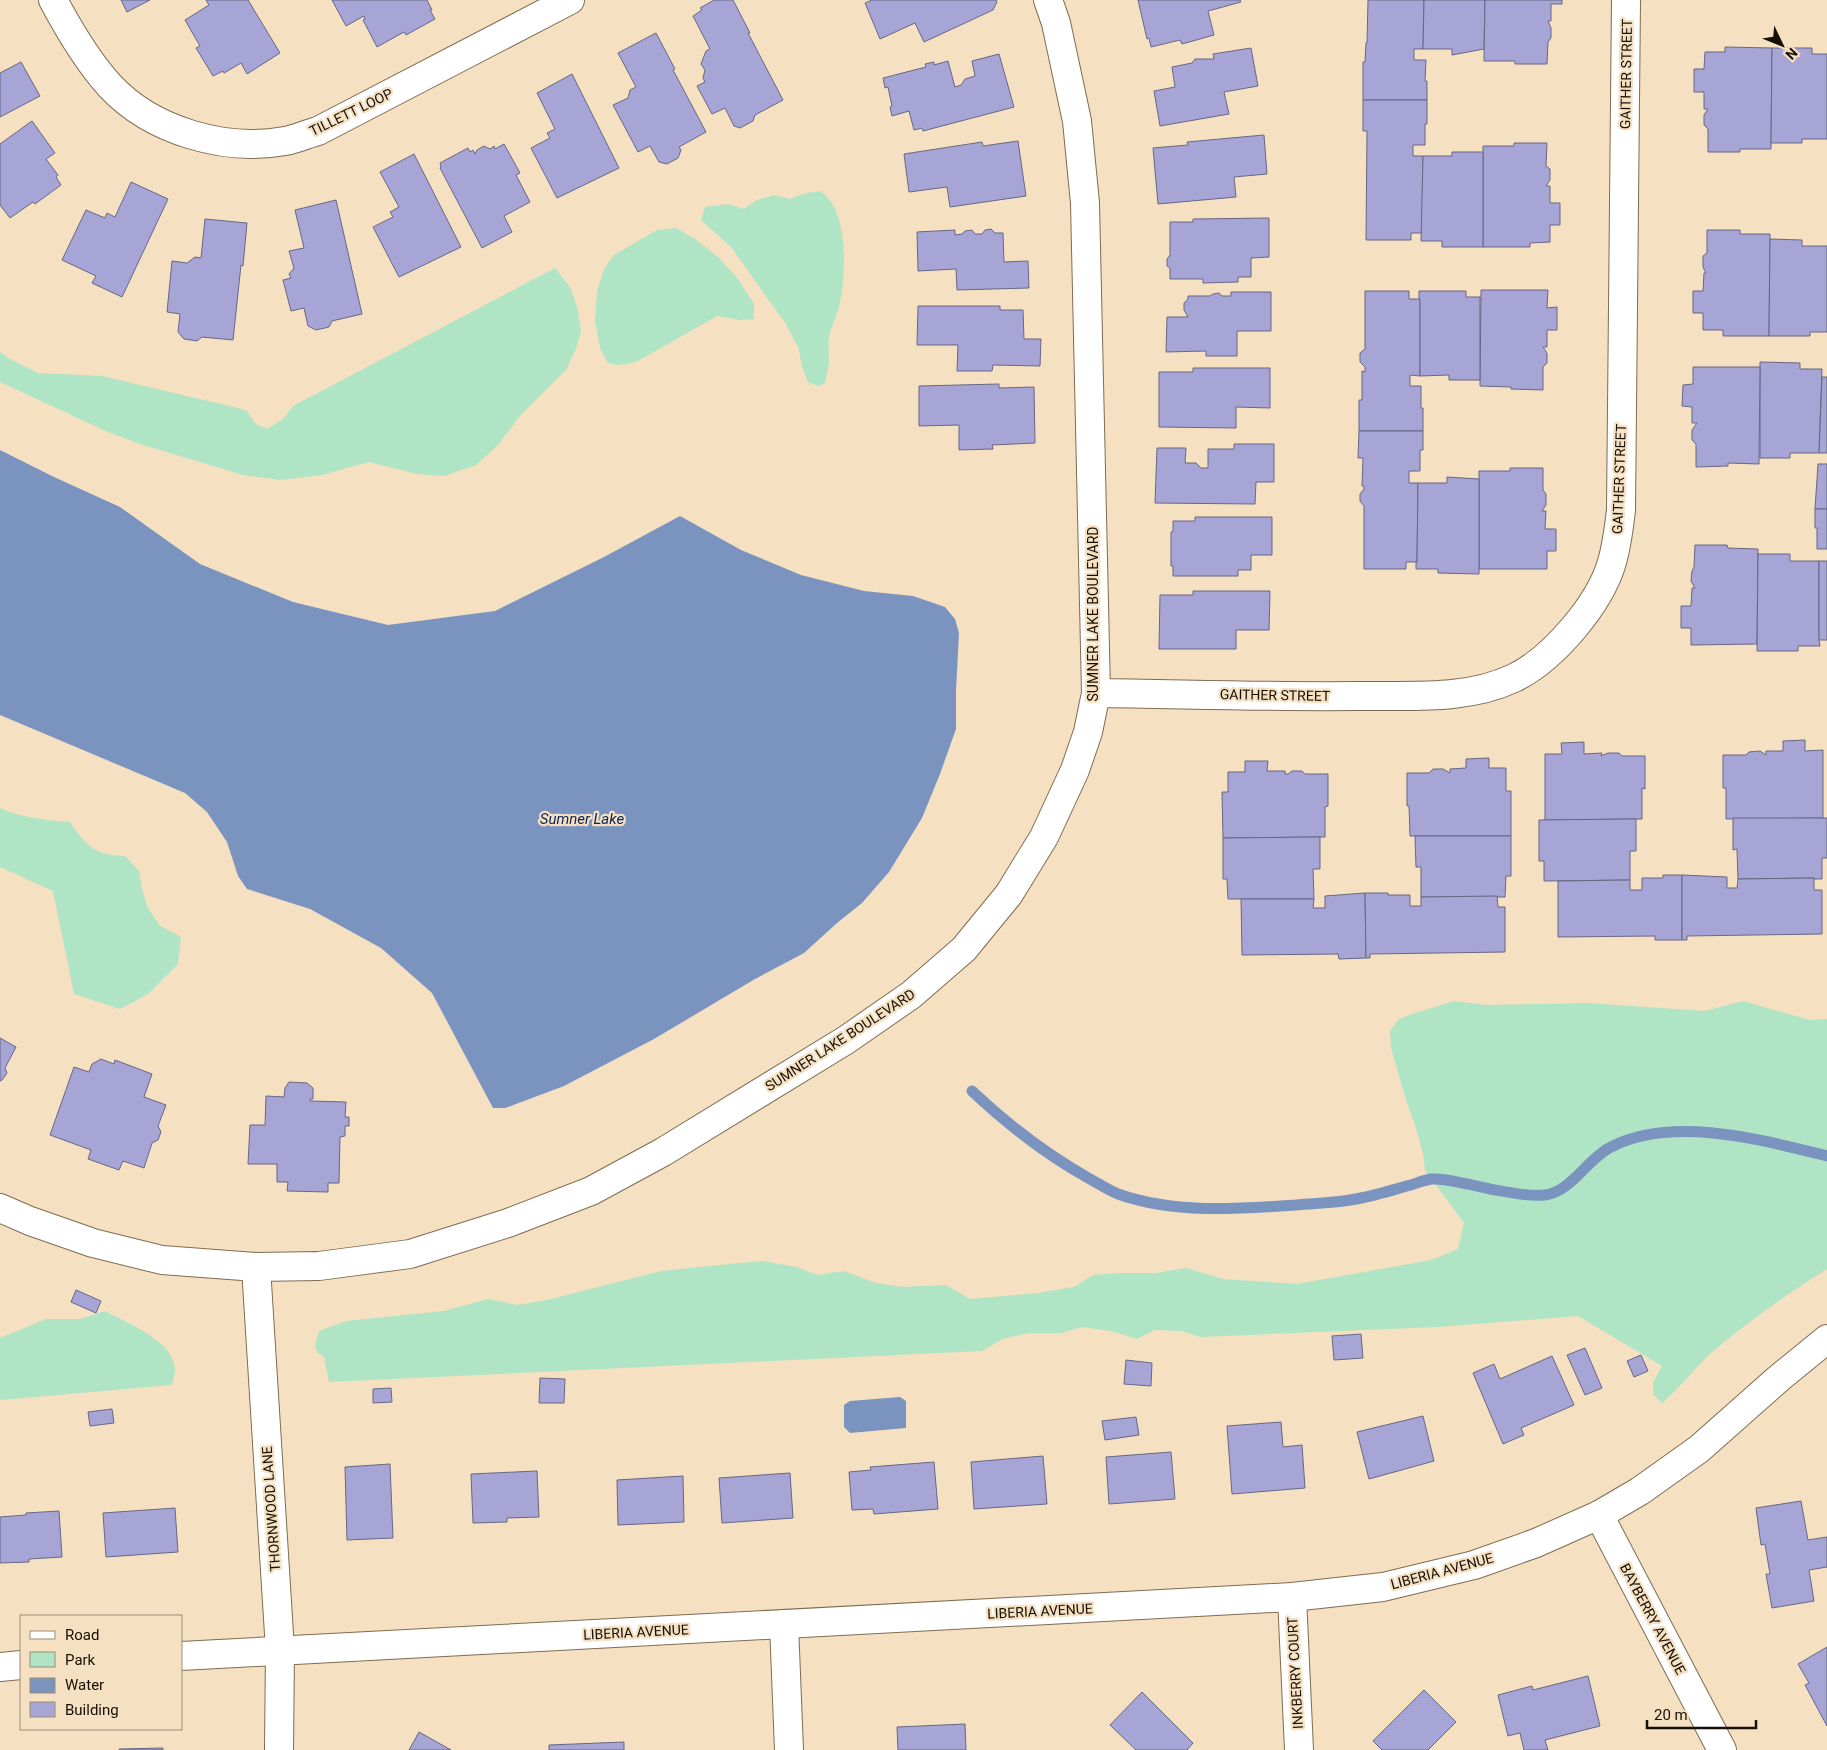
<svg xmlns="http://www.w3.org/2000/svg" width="1827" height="1750" font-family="Roboto,sans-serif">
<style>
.green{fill:#afe4c4}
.water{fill:#7b94bf}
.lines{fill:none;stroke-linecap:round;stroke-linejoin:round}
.stream{stroke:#7b94bf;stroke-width:11}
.building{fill:#a6a5d6;stroke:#676784}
.minor-casing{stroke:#7f6c51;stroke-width:30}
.major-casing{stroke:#7f6c51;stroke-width:30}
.minor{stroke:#fff;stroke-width:28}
.major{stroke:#fff;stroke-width:28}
.labels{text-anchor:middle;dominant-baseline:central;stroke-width:4.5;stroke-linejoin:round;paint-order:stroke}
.street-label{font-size:14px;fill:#160f05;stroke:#f5e0c2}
.water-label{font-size:15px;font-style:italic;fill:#09255a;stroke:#f5e0c2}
</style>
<rect width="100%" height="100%" fill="#f5e0c2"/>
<g class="green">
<path d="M820 191C850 210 846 277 839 307 836 317 831 327 829 337 828 345 829 355 829 364 828 370 826 376 825 383L818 386 808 382 802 367 799 349 786 324 731 247 701 220 705 207 728 204 744 209 757 200 774 195 790 199 806 193Z"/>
<polygon points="676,228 695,239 718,257 738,279 754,304 754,319 741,320 717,316 636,362 618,365 608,363 600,348 595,320 597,291 604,269 614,255 657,230"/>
<polygon points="555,268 570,287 577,307 581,331 576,349 566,370 519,417 498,445 476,465 444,476 417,474 369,462 322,475 281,480 243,475 140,444 108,432 0,382 0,352 8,358 38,373 102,376 246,410 256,424 267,429 283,419 293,406"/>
<path d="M0 808C22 818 46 820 70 822 86 846 94 855 125 856L139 871 142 889 147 906 159 925 181 937 178 964 148 994 120 1009 74 994 53 891 0 867Z"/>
<path d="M1454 1001 1485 1005 1588 1003 1705 1011 1743 1001 1810 1020 1827 1019V1269C1787 1294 1747 1322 1711 1353 1694 1369 1680 1388 1662 1403L1653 1394V1382L1662 1366 1578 1316 1438 1327 1201 1337 1181 1331 1155 1330 1137 1339 1111 1331 1082 1327 1062 1333H1030L1002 1339 982 1351 329 1382 324 1357 317 1352 315 1346 319 1331 346 1321 444 1311 488 1299 517 1305 547 1300 661 1271 730 1264 763 1261 796 1267 818 1275 844 1271 876 1283 904 1287 946 1285 970 1299 1037 1293 1074 1287 1093 1275 1120 1273H1156L1186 1268 1223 1279 1297 1284 1431 1260 1458 1249 1464 1223 1425 1170 1423 1154 1416 1128 1407 1103 1391 1048 1390 1031 1399 1019 1418 1012Z"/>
<path d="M105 1311C128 1324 172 1339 175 1369 175 1374 173 1380 172 1385L0 1400V1338L46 1319H80Z"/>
</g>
<g class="water">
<polygon points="0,450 54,477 120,507 200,564 293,602 388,625 495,611 604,557 680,516 741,550 801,575 864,591 913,596 945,607 955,619 959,633 956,691 956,729 940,774 922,818 889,872 862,903 837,923 804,953 755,979 654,1039 564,1086 505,1108 493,1108 432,993 381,948 310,909 247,889 238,876 227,842 207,812 185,793 0,715"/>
<polygon points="900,1397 906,1401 906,1428 850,1433 844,1427 844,1405 850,1401"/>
</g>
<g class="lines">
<path class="stream" d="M972 1091C1007 1124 1047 1155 1090 1179 1099 1184 1108 1190 1118 1194 1174 1214 1238 1209 1296 1205 1316 1203 1336 1203 1356 1199 1375 1196 1395 1189 1414 1184 1419 1182 1426 1180 1431 1179 1443 1178 1456 1182 1468 1184 1489 1189 1524 1197 1545 1195 1571 1192 1588 1158 1611 1147 1673 1115 1763 1140 1827 1156"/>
</g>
<g class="building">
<polygon points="121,0 150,0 127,12"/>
<polygon points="206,0 248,0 280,53 247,74 241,63 224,73 223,71 213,76 196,48 200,46 185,20 209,5"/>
<polygon points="332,0 427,0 432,10 430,10 435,19 406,35 404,32 377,47 363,20 365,19 364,16 346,26"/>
<polygon points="714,0 733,0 750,33 748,33 783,100 755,115 753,121 740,128 734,126 725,108 712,114 697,86 705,82 703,78 705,70 701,64 706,51 710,49 693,16 702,10 700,8"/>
<polygon points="872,0 996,0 997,2 993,10 924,42 915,23 880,39 865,3"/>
<polygon points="1138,0 1240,0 1241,2 1208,11 1214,35 1182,44 1180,40 1151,47 1149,38 1147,39"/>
<polygon points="1368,0 1424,0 1423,49 1414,49 1414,60 1426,60 1425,81 1427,81 1427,100 1363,100 1363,62 1365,62 1366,43 1367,43"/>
<polygon points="1424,0 1485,0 1484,49 1452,55 1452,49 1423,49"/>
<polygon points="1485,0 1562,0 1562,4 1551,4 1551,21 1548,21 1551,28 1551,38 1548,42 1547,64 1515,64 1515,61 1484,61"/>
<polygon points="656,33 675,69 673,70 706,132 679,147 681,150 678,158 667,164 659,162 650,146 638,152 613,105 628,98 630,90 636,87 618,53"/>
<polygon points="1725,47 1772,48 1771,149 1740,149 1740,152 1708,152 1708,129 1704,125 1704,115 1708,109 1704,109 1704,92 1694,92 1694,69 1704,69 1705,52 1725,52"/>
<polygon points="1251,48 1258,86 1224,92 1229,114 1160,126 1154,91 1175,87 1172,67 1192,63 1195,59 1214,59 1213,54"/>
<polygon points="1772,48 1812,48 1812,54 1827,54 1827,139 1802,139 1802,143 1771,143"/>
<polygon points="999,54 1014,107 923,131 922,128 914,130 909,111 892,116 890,107 892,106 888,87 885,88 883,78 926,67 925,64 934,62 934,65 948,61 955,87 961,85 965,79 975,76 972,61"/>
<polygon points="21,62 40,96 0,117 0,73"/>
<polygon points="572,74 619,168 557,198 531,148 550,138 547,133 555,129 537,93"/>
<polygon points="1363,100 1427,100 1427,124 1425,124 1425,145 1413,145 1413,156 1423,156 1422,233 1411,233 1411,240 1366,240 1367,131 1363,131"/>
<polygon points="32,121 55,153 46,159 58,175 56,177 61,185 35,204 33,202 10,218 0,205 0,144"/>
<polygon points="1264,135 1267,174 1234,177 1236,197 1158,204 1153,148 1188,145 1187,142"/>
<polygon points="1018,141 1026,196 950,207 947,187 909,192 904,154 982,142 983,146"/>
<polygon points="1514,143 1547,143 1546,166 1550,169 1550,180 1546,186 1550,186 1550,203 1560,203 1560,225 1550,225 1550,242 1530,243 1530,247 1483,247 1483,146 1514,146"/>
<polygon points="504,144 520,173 516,175 530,202 504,216 512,232 482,248 440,168 441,167 440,163 468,148 470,152 473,150 475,154 477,150 484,146 490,149 494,146 495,149"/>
<polygon points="1452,152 1483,152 1483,247 1442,247 1442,241 1421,241 1423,156 1452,156"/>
<polygon points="414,154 461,247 399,277 373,227 393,217 390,212 399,207 380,172"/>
<polygon points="131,182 168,199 122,297 92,283 96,276 62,260 86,210 105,218 107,213 115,217"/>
<polygon points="336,200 362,314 332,321 329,327 316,330 308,326 304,308 291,311 283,280 291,278 289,274 294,268 289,251 304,248 295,210"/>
<polygon points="1269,218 1269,257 1251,258 1251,277 1238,277 1238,282 1203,283 1203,279 1170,279 1170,268 1167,266 1167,259 1170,255 1170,222 1193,222 1193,219"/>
<polygon points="205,219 247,223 243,266 241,265 233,340 202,337 197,341 184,339 178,332 180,314 167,312 172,261 187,263 195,257 201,258"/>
<polygon points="991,229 995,233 1003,233 1004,262 1028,261 1029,288 957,290 956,269 918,271 917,232 955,230 955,235 962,234 965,231 972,230 975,234 982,234 985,230"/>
<polygon points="1707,230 1740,230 1740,234 1770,234 1769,336 1723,336 1723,330 1703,330 1703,313 1693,313 1693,291 1703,291 1704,273 1706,273 1703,267 1703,256 1707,253"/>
<polygon points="1770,239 1802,240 1802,246 1827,246 1827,332 1810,332 1810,336 1769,336"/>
<polygon points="1481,290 1548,290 1547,308 1557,307 1557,330 1547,330 1547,347 1543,347 1547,353 1547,363 1543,367 1543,390 1511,389 1511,387 1480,386"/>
<polygon points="1365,291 1409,291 1409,299 1420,299 1420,376 1410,375 1410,386 1421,386 1421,408 1423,408 1423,431 1359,431 1359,400 1362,400 1362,371 1365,372 1365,367 1360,362 1360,353 1365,349"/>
<polygon points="1419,291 1466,291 1466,297 1480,297 1480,380 1449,380 1449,375 1420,376 1420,299 1419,299"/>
<polygon points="1231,292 1271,292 1271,331 1237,331 1237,356 1206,356 1206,351 1166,352 1167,317 1188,317 1184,310 1184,303 1188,299 1188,296 1210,296 1213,294 1219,293 1222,296 1231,296"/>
<polygon points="918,306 1000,306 1000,310 1023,310 1024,339 1041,339 1040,366 993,365 992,371 957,371 958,345 917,345"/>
<polygon points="1760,362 1800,363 1800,369 1822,369 1819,453 1790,453 1790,458 1760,458"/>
<polygon points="1693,367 1760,367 1759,464 1728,463 1728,466 1696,467 1696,444 1692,440 1692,430 1697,423 1692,423 1692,407 1682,406 1683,385 1693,384"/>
<polygon points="1193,368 1270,368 1270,408 1236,407 1236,428 1159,427 1159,372 1193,372"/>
<polygon points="1822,377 1827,377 1827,453 1819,453"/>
<polygon points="999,384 999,388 1034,387 1035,443 992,445 993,449 959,450 959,425 919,426 919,386"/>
<polygon points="1359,431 1423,431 1423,450 1420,450 1420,471 1409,471 1409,483 1418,483 1417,562 1406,562 1406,569 1364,569 1364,506 1360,501 1360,494 1364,489 1364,486 1362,486 1363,458 1358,458"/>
<polygon points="1234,444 1274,444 1274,482 1256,482 1255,504 1155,503 1157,448 1186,448 1185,463 1196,463 1201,468 1208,468 1208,449 1234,449"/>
<polygon points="1818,464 1827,464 1827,509 1815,509"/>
<polygon points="1510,468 1543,468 1543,490 1546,494 1546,505 1542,511 1546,511 1545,529 1556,529 1556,551 1547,551 1547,569 1479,569 1479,471 1510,471"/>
<polygon points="1447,477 1479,479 1479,574 1438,573 1438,569 1416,569 1416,562 1417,562 1418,483 1447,483"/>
<polygon points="1815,509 1827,509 1827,549 1817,549 1817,528 1815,528"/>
<polygon points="1195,517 1272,517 1272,555 1251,555 1251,570 1238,570 1238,576 1173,576 1173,566 1171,566 1171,532 1173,531 1173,521 1195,521"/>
<polygon points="1695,545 1727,545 1728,548 1758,549 1757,644 1691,645 1691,628 1681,628 1681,606 1691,606 1692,588 1695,588 1691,581 1692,571 1694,567"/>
<polygon points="1758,554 1790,554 1790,561 1819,561 1819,640 1820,646 1798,646 1798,651 1757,651"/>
<rect x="1819" y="561" width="8" height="79"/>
<polygon points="1193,591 1270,591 1269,630 1236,630 1236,649 1159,649 1160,595 1193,595"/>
<polygon points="1805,740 1805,751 1823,750 1823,818 1726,819 1726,788 1723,788 1723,755 1746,755 1749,752 1760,751 1766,755 1766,751 1783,751 1783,741"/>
<polygon points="1584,742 1584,754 1602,753 1601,756 1608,753 1619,753 1622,756 1645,756 1645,789 1642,788 1642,819 1545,820 1545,754 1562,754 1561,743"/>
<polygon points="1489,758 1489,768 1506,768 1506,791 1511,791 1511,836 1410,836 1409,806 1407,806 1407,773 1429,773 1433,769 1443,769 1450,773 1450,769 1466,768 1466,759"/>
<polygon points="1245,761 1268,761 1267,771 1285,771 1285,774 1288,774 1292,771 1302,771 1305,774 1328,774 1328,806 1325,807 1325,837 1223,838 1222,792 1228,792 1228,772 1245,772"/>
<polygon points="1733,818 1827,818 1827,858 1822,858 1822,879 1814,879 1814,878 1738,879 1737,849 1733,850"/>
<polygon points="1629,819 1636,819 1636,851 1630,851 1630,880 1544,881 1544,861 1539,861 1539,820"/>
<polygon points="1415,836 1511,836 1511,876 1506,876 1505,897 1421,897 1421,867 1416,867"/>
<polygon points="1313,837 1320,837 1320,869 1313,869 1314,899 1228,899 1227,879 1223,879 1223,838"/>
<polygon points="1663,875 1682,875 1682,940 1655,940 1655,936 1558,937 1558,881 1630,880 1630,890 1642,890 1642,878 1663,878"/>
<polygon points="1682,875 1727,877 1727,888 1737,888 1738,879 1814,878 1814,890 1822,890 1822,934 1687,936 1687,940 1682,940"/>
<polygon points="1365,893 1366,958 1339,959 1338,954 1242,955 1241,899 1314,899 1313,908 1325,908 1325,896"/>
<polygon points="1365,893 1388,893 1388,895 1410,895 1410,906 1421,906 1421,897 1497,896 1498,907 1505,907 1505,952 1370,954 1370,958 1366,958"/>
<polygon points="0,1038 16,1047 5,1068 7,1073 2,1080 0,1081"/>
<polygon points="101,1059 114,1064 115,1060 152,1074 144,1097 166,1105 158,1126 161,1132 158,1140 152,1143 144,1168 123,1161 119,1170 88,1159 91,1150 50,1135 74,1067 89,1072 92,1064"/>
<polygon points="289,1082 307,1083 313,1088 313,1099 310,1099 310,1101 346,1102 345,1117 349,1117 349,1126 345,1126 345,1136 340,1137 339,1183 328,1183 328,1192 287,1191 288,1182 277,1182 277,1164 248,1164 250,1125 265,1125 266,1096 284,1097 285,1088"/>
<polygon points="76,1290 101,1301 96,1313 71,1302"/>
<polygon points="1361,1334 1363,1358 1334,1360 1332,1336"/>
<polygon points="1585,1348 1602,1388 1585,1395 1567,1355"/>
<polygon points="1641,1355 1648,1371 1634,1377 1627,1361"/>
<polygon points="1552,1356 1574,1405 1521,1428 1524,1435 1503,1444 1473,1373 1494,1364 1500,1379"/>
<polygon points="1126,1360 1152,1363 1151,1386 1124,1384"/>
<polygon points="540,1378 565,1379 564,1403 539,1403"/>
<polygon points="391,1388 392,1402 373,1403 373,1389"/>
<polygon points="112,1409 114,1423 90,1426 88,1412"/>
<polygon points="1423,1416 1434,1461 1369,1479 1357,1432"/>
<polygon points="1136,1417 1139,1435 1105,1440 1102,1421"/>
<polygon points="1281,1422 1283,1447 1302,1445 1305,1488 1232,1494 1227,1426"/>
<polygon points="1171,1452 1175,1499 1109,1504 1106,1457"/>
<polygon points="1043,1456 1047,1504 974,1509 971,1462"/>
<polygon points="934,1462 938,1509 874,1514 873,1509 852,1510 849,1472 871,1470 870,1467"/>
<polygon points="390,1464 393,1538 347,1540 345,1467"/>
<polygon points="537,1471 539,1517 507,1518 507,1522 473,1523 471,1474"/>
<polygon points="790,1473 793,1518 722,1523 719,1478"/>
<polygon points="683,1476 684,1522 618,1525 617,1480"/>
<polygon points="1801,1501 1808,1540 1827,1537 1827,1567 1809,1570 1814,1601 1772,1608 1766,1574 1770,1574 1765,1544 1761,1545 1756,1508"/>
<polygon points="175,1508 178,1552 106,1557 103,1513"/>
<polygon points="59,1511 62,1557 29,1559 29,1562 0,1563 0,1517 26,1515 26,1513"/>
<polygon points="1827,1647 1827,1726 1805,1685 1809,1683 1798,1664"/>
<polygon points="1588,1676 1600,1726 1545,1740 1548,1750 1524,1750 1520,1733 1508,1736 1498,1695 1532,1686 1533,1690"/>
<polygon points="1424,1690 1456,1722 1428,1750 1382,1750 1373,1741"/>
<polygon points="1142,1692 1193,1743 1187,1750 1136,1750 1110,1725"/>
<polygon points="965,1724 966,1750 898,1750 897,1727"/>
<polygon points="419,1732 451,1750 409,1750"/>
<polygon points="624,1742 624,1750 549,1750 549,1745"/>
<polygon points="163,1748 163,1750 119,1750 119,1749"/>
</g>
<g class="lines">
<g class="minor-casing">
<g id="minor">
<path d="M53 0C69 30 87 61 110 86 152 131 225 152 285 141 296 139 307 134 318 131L570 0"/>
<path d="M1096 693C1183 694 1270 697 1357 696 1410 695 1465 701 1514 678 1553 659 1600 604 1612 562 1617 545 1619 527 1621 510L1626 0"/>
<polyline points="0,1208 30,1221 93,1243 162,1260 256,1267 319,1266 410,1254 508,1223 591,1191 663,1152 846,1040 911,995 964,949 1009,894 1044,837 1075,770 1088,732 1096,693 1085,203 1077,121 1056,23 1048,0"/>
<polyline points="256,1267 280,1650 279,1750"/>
<polyline points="1599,1515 1722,1750"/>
<polyline points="1292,1597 1299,1750"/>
<polyline points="784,1624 789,1750"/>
</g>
</g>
<g class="major-casing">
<g id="major">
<polyline points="181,1656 1292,1597 1383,1587 1474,1565 1536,1543 1599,1515 1640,1491 1699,1449 1778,1379 1827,1339"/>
<polyline points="0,1667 21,1665"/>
</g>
</g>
<use href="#minor" class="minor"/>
<use href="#major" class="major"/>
</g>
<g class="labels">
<g class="street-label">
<text transform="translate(1626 74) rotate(-89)">GAITHER STREET</text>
<text transform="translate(351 112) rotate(-26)">TILLETT LOOP</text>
<text transform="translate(1619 479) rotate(-88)">GAITHER STREET</text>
<text transform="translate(1093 614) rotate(-90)">SUMNER LAKE BOULEVARD</text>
<text transform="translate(1275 695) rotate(1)">GAITHER STREET</text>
<text transform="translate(840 1040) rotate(-33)">SUMNER LAKE BOULEVARD</text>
<text transform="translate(271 1509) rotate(-94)">THORNWOOD LANE</text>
<text transform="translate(1442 1571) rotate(-15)">LIBERIA AVENUE</text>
<text transform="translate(1040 1611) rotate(-3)">LIBERIA AVENUE</text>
<text transform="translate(1653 1619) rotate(62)">BAYBERRY AVENUE</text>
<text transform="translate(636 1632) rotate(-3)">LIBERIA AVENUE</text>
<text transform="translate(1295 1673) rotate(-93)">INKBERRY COURT</text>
</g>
<g class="water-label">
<text x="582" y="819">Sumner Lake</text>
</g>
</g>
<rect x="20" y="1615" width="162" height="115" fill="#f5e0c2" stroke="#9c8c76"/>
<rect x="30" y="1631" width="25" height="8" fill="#ffffff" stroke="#9c8c76"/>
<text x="65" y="1640" font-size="15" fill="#160f05">Road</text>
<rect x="30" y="1652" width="25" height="15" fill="#afe4c4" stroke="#9c8c76"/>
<text x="65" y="1665" font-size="15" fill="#160f05">Park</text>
<rect x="30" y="1678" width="25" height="15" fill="#7b94bf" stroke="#9c8c76"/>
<text x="65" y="1690" font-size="15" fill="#160f05">Water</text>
<rect x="30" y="1702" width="25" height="15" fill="#a6a5d6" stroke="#9c8c76"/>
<text x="65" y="1715" font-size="15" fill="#160f05">Building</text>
<g transform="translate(1782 45) rotate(133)" stroke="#f5e0c2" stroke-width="4" paint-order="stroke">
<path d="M0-4L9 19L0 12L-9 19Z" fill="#160f05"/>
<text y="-8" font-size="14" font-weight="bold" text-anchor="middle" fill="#160f05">N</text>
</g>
<path d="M1647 1720v8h109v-8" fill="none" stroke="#160f05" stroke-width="2.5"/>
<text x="1654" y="1720" font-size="15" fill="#160f05" stroke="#f5e0c2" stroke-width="4" paint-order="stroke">20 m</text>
</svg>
